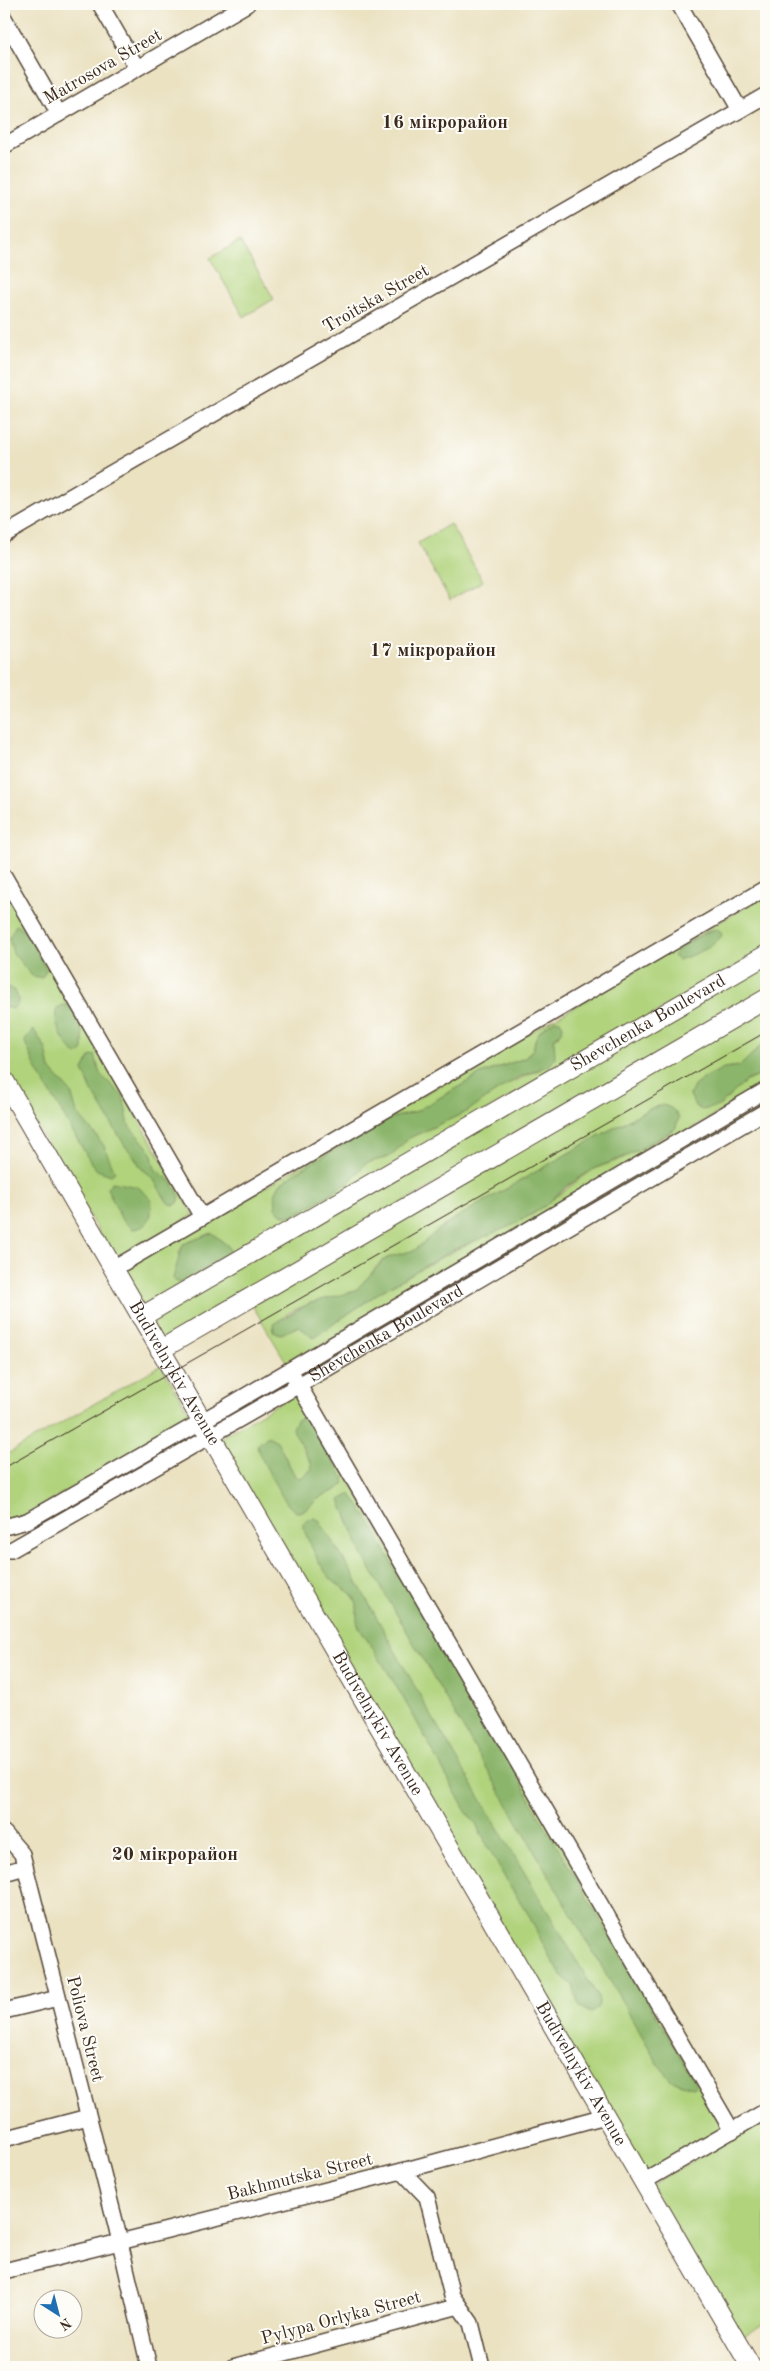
<svg xmlns="http://www.w3.org/2000/svg" width="770" height="2371" font-family="'Old Standard TT',serif">
<style>
.green{fill:#b0d37c;stroke:#767e4d;fill-rule:evenodd}
.forest{fill:#8cb56c;stroke:#647045}
.lines{fill:none;stroke-linecap:round;stroke-linejoin:round}
.minor-casing{stroke:#554637;stroke-width:18}
.major-casing{stroke:#554637;stroke-width:21}
.minor{stroke:#fff;stroke-width:15}
.major{stroke:#fff;stroke-width:19}
.tram{stroke:#3b2a1e;stroke-width:1}
.labels{text-anchor:middle;dominant-baseline:central;stroke-width:4;stroke-linejoin:round;paint-order:stroke}
.street-label{font-size:18px;fill:#3b2a1e;stroke:#fdfcf7}
.neighbourhood-label{font-size:19px;font-weight:bold;fill:#3b2a1e;stroke:#fdfcf7}
</style>
<rect width="100%" height="100%" fill="#fdfcf7"/>
<filter id="ink" filterUnits="userSpaceOnUse"><feTurbulence type="fractalNoise" baseFrequency=".02" numOctaves="2"/><feDisplacementMap in="SourceGraphic" scale="10" xChannelSelector="R" yChannelSelector="G"/><feConvolveMatrix kernelMatrix="1 2 1 2 8 2 1 2 1" color-interpolation-filters="sRGB"/></filter>
<filter id="wash" filterUnits="userSpaceOnUse"><feTurbulence type="fractalNoise" baseFrequency=".0096" numOctaves="4" result="noise"/><feDisplacementMap in="SourceGraphic" scale="20" xChannelSelector="R" yChannelSelector="G"/><feGaussianBlur stdDeviation="1.12" result="paint"/><feColorMatrix in="noise" values="0 0 0 0 0 0 0 0 0 0 0 0 0 0 0 0 0 1.4 0 .05"/><feComposite in="paint" operator="in"/></filter>
<g filter="url(#wash)">
<rect width="100%" height="100%" fill="#ebe2c2"/>
<g class="green">
<polygon points="240,241 274,299 244,317 210,258"/>
<polygon points="450,524 483,581 450,600 418,543"/>
<polygon points="4,886 194,1215 115,1260 4,1069"/>
<path d="M766 895V949L143 1309 121 1271ZM710 930H720L721 937 703 949 678 960 682 946ZM555 1021 559 1034 552 1043 555 1052 541 1069 503 1086 466 1112 409 1138 389 1157 366 1163 347 1184 295 1215 275 1194 280 1184 298 1171 371 1129 388 1119 415 1112 481 1074 525 1058 534 1048C534 1033 543 1028 555 1021ZM212 1233 229 1247 176 1270 180 1258 179 1251C191 1238 197 1241 212 1233Z"/>
<polygon points="766,961 766,993 162,1342 148,1318"/>
<path d="M766 1005V1041L740 1066 724 1068 726 1099 746 1081 766 1073V1085L288 1365 251 1303ZM662 1105 669 1134 621 1159 593 1169 532 1215 475 1240 421 1268 380 1292 313 1338 299 1326 281 1334 274 1332 272 1328C291 1303 322 1303 348 1294 364 1289 371 1269 384 1260 395 1253 407 1256 417 1249 425 1245 430 1237 437 1231 444 1225 452 1221 459 1216L595 1138 647 1110Z"/>
<polygon points="758,1099 763,1108 674,1160 669,1152"/>
<polygon points="663,1156 668,1164 596,1207 591,1199"/>
<polygon points="585,1202 589,1210 300,1380 295,1371"/>
<polygon points="161,1365 193,1420 25,1515 4,1521 4,1456"/>
<polygon points="289,1375 294,1384 235,1418 230,1409"/>
<polygon points="298,1392 725,2128 645,2175 218,1439"/>
<polygon points="176,1441 180,1449 37,1531 32,1522"/>
<polygon points="766,2118 766,2322 740,2338 651,2185"/>
</g>
<g class="forest">
<path d="M16 925C32 935 38 954 46 970L42 978 32 976 13 953 9 938Z"/>
<path d="M716 929 722 934C717 947 691 956 678 960L673 956C678 947 705 932 716 929Z"/>
<path d="M4 985 15 991C19 998 20 1003 13 1009L4 1007Z"/>
<path d="M66 1004C81 1015 84 1032 83 1050L77 1055C66 1047 51 1022 57 1008Z"/>
<path d="M555 1020 560 1021 563 1026 562 1030 554 1039 555 1058 550 1065 517 1078 466 1112 409 1138 389 1157 366 1163 347 1184 295 1215 289 1216 281 1214 276 1208 275 1194 280 1184 298 1171 388 1119 415 1112 481 1074 525 1058 534 1048C534 1033 543 1028 555 1020Z"/>
<polygon points="34,1030 46,1049 50,1069 71,1092 77,1113 103,1144 115,1172 111,1175 97,1170 91,1163 36,1068 25,1042 28,1035"/>
<polygon points="766,1041 766,1073 746,1081 719,1106 702,1110 695,1106 690,1095 694,1086 706,1077 724,1068 740,1066"/>
<polygon points="95,1055 100,1074 123,1096 129,1126 151,1151 155,1169 171,1181 180,1196 178,1203 174,1205 168,1203 152,1177 141,1168 134,1156 125,1146 91,1089 83,1070 90,1057"/>
<path d="M662 1105C671 1107 675 1110 679 1118L675 1129 629 1155 593 1169 566 1187 545 1206 515 1224 451 1251 380 1292 313 1338 299 1326 281 1334 274 1332 273 1324 310 1303 355 1291 384 1260 392 1256 415 1250 438 1230 459 1216 595 1138 647 1110Z"/>
<path d="M112 1182 138 1187 150 1198C154 1213 150 1228 133 1229L122 1220 107 1188Z"/>
<polygon points="212,1233 229,1247 230,1254 181,1283 176,1282 173,1278 183,1244"/>
<path d="M305 1417 319 1434 343 1477 344 1484C337 1492 329 1492 321 1497 313 1502 308 1510 298 1512 287 1513 264 1462 258 1451L257 1445 268 1436 277 1441 295 1476 299 1478 306 1475 312 1468 311 1463 292 1428 296 1420Z"/>
<polygon points="351,1494 370,1522 399,1576 419,1606 460,1677 467,1698 509,1759 536,1810 696,2083 693,2087 671,2081 659,2065 378,1582 362,1554 340,1500"/>
<path d="M314 1518 319 1520 352 1573 428 1710 597 1995C601 2004 599 2008 591 2013L579 2007 573 1985 561 1975 547 1952 527 1912 510 1887 475 1823 465 1810C431 1749 400 1687 360 1629 353 1619 361 1607 354 1597 348 1589 337 1586 330 1578 318 1564 311 1545 303 1528V1523L309 1519Z"/>
</g>
</g>
<g filter="url(#ink)">
<g class="lines">
<g class="minor-casing">
<g id="minor">
<polyline points="100,4 137,68"/>
<polyline points="679,4 740,110"/>
<polyline points="4,18 59,114"/>
<polyline points="4,146 247,4"/>
<polyline points="4,535 766,95"/>
<polyline points="4,876 202,1217"/>
<polyline points="113,1269 766,888"/>
<polyline points="290,1370 732,2131"/>
<polyline points="4,1527 27,1521 225,1408 766,1090"/>
<path id="s1" d="M4 1550H11L299 1385 766 1111"/>
<polyline points="4,1833 22,1854 116,2225 149,2367"/>
<polyline points="4,1873 25,1867"/>
<polyline points="4,2011 58,1998"/>
<polyline points="4,2139 88,2117"/>
<polyline points="402,2171 427,2197 452,2296 471,2323 482,2367"/>
<polyline points="643,2182 766,2111"/>
<polyline points="4,2271 402,2171 605,2116"/>
<polyline points="233,2367 459,2306"/>
</g>
</g>
<g class="major-casing">
<g id="major">
<path id="s2" d="M4 1080 751 2367"/>
<path id="s3" d="M141 1317 766 955"/>
<polyline points="160,1350 766,999"/>
</g>
</g>
<use href="#minor" class="minor"/>
<use href="#major" class="major"/>
<polyline class="tram" points="4,1468 766,1032"/>
</g>
</g>
<g class="labels">
<g class="street-label">
<text transform="translate(103 67) rotate(-30)">Matrosova Street</text>
<text transform="translate(376 299) rotate(-30)">Troitska Street</text>
<text stroke="none"><textPath href="#s3" startOffset="586">Shevchenka Boulevard</textPath></text>
<text stroke="none"><textPath href="#s1" startOffset="440">Shevchenka Boulevard</textPath></text>
<text stroke="none"><textPath href="#s2" startOffset="339">Budivelnykiv Avenue</textPath></text>
<text stroke="none"><textPath href="#s2" startOffset="744">Budivelnykiv Avenue</textPath></text>
<text transform="translate(85 2029) rotate(76)">Poliova Street</text>
<text stroke="none"><textPath href="#s2" startOffset="1149">Budivelnykiv Avenue</textPath></text>
<text transform="translate(300 2177) rotate(-14)">Bakhmutska Street</text>
<text transform="translate(341 2318) rotate(-15)">Pylypa Orlyka Street</text>
</g>
<g class="neighbourhood-label">
<text x="445" y="123">16 мікрорайон</text>
<text x="433" y="651">17 мікрорайон</text>
<text x="175" y="1855">20 мікрорайон</text>
</g>
</g>
<rect width="770" height="2371" fill="none" stroke="#fdfcf7" stroke-width="20"/>
<g transform="translate(58 2314) rotate(144)"><circle r="24" fill="#fdfcf7" stroke="#afa8a0"/>
<path d="M0-4L9 19L0 12L-9 19Z" fill="#1f6fb2"/>
<text y="-8" font-size="14" font-weight="bold" text-anchor="middle" fill="#3b2a1e">N</text>
</g>
</svg>
